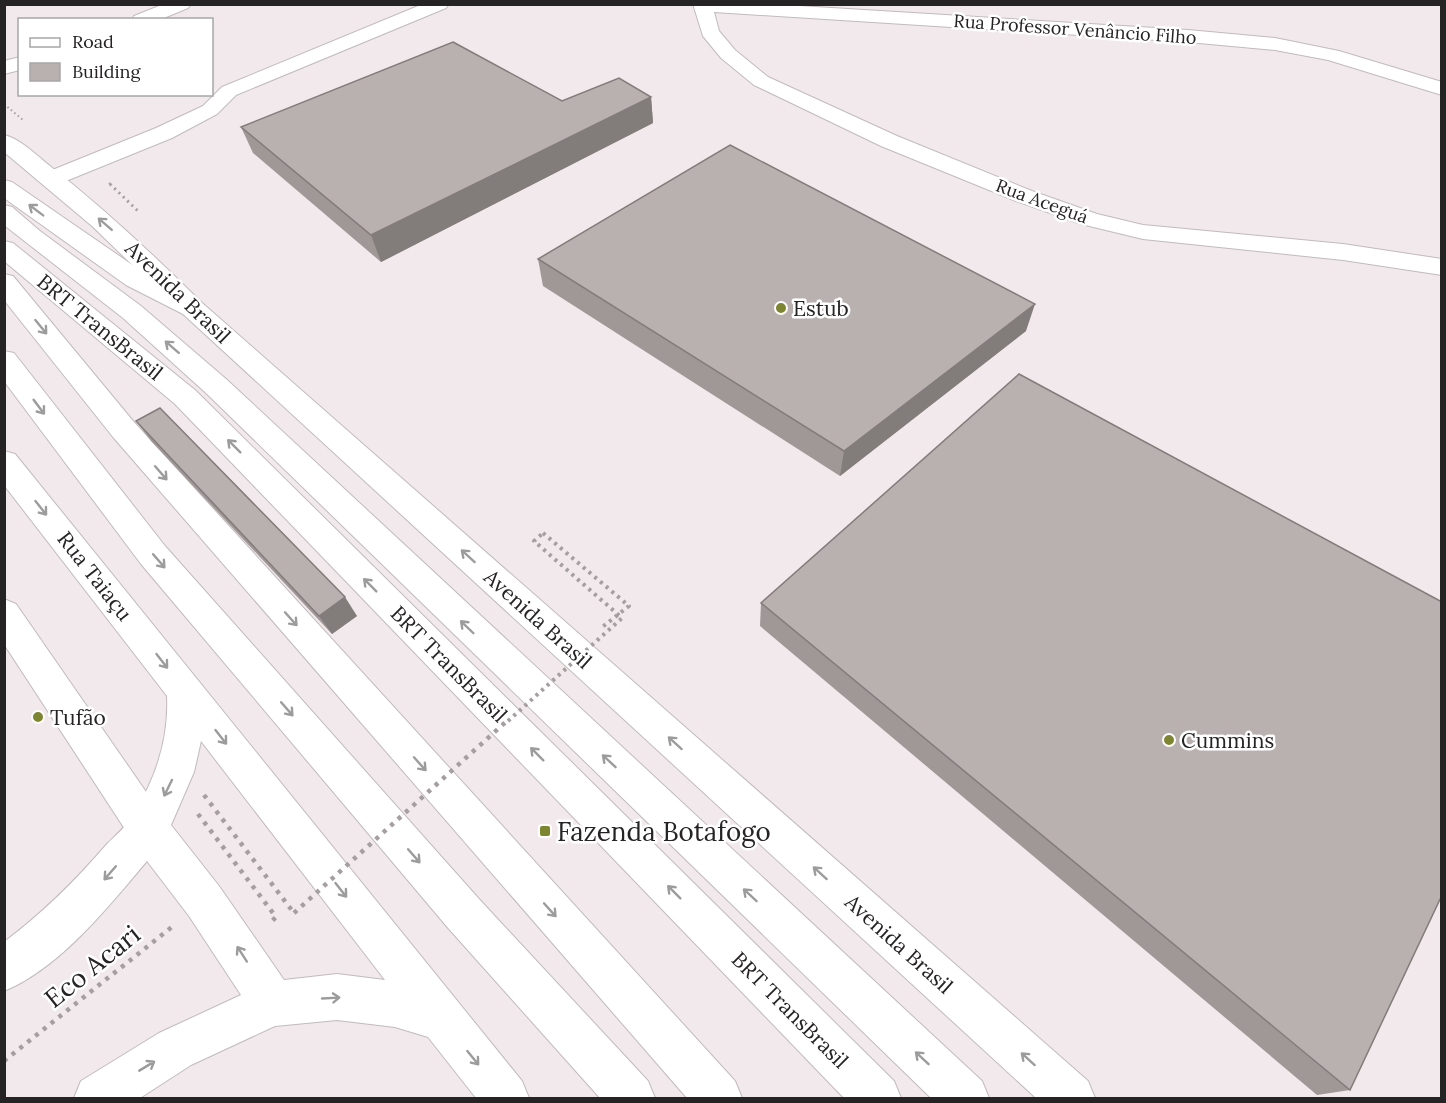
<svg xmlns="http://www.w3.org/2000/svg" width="1446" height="1103" font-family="Lora,serif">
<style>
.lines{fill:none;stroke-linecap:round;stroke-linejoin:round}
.minor-casing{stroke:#c2babd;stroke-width:2}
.major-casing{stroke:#c2babd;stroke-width:2}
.highway-casing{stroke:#c2babd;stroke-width:2}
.path-far3{stroke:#a59fa1;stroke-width:2;stroke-dasharray:1.5 3;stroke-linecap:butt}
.path-far2{stroke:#a59fa1;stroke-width:3;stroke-dasharray:2 4;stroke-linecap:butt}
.path-far1{stroke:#a59fa1;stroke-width:4;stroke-dasharray:3 4.5;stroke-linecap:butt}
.path{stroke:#a59fa1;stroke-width:4.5;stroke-dasharray:4 6;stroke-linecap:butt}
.minor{fill:#fff;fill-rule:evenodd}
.major{fill:#fff;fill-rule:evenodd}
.highway{fill:#fff;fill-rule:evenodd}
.path-bridge-far1{stroke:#a59fa1;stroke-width:4;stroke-dasharray:3 4.5;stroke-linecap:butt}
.path-bridge{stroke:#a59fa1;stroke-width:4.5;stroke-dasharray:4 6;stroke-linecap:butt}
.wall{fill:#9f9897}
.shaded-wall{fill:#827c7b}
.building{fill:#b9b1b0;stroke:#827c7b;stroke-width:1.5}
.oneway{stroke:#9d9c9c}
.poi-dot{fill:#7e8531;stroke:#fff;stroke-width:2}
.labels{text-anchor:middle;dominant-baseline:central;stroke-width:5;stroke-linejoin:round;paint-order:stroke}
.far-street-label{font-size:18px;fill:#262324;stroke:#fff}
.street-label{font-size:21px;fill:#262324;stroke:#fff}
.poi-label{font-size:21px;fill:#262324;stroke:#fff;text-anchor:start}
.near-poi-label{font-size:26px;fill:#262324;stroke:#fff;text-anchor:start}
.near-street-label{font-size:26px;fill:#262324;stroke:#fff}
</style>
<rect width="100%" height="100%" fill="#f1e9eb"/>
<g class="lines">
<g class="minor-casing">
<g id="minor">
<polygon points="164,4 191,4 188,8 159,20 132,20 134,16"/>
<polygon points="423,4 449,4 446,8 236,95 217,114 172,138 61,183 53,185 45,183 42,178 45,173 156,128 203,106 222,87"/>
<polygon points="693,4 767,4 1188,30 1275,38 1339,51 1442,82 1442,95 1328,60 1275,50 1188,42 714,12 719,31 735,50 768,77 897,136 1032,191 1097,214 1143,225 1343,244 1442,259 1442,275 1343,260 1143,239 1081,224 1016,201 881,146 754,85 721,58 703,36"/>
<polygon points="20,57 20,70 4,74 4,61"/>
<polygon points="4,241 13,243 195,390 894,1081 901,1098 844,1098 175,404 4,261"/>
<polygon points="4,274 13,276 133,421 735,1081 742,1098 687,1098 113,437 4,300"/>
<polygon points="4,599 16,604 162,815 168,829 162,843 148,849 134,843 4,644"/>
</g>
</g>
<g class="major-casing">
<g id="major">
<path d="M4 135C21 139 36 155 50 166 103 208 153 254 201 302L1088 1081 1095 1098H1036L183 314 92 226 4 152Z"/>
<path d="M4 451 15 454 522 1081 529 1098H476L428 1037 395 1027 337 1020 275 1026 191 1065 140 1098H74L81 1081 159 1033 241 995 189 916 147 861C109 906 60 968 4 991V942C43 913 76 880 107 844 116 835 128 825 134 813 156 778 169 738 167 696L4 485ZM201 741 385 980 337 974 284 980 219 886 171 825 194 772Z"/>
</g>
</g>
<g class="highway-casing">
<g id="highway">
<polygon points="4,180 12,182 144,273 201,302 205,308 201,314 192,317 183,314 126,285 4,198"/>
<polygon points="4,205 12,207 40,231 141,306 226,379 982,1081 989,1098 931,1098 206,393 123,318 4,225"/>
<polygon points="4,351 14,353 165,546 479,899 648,1081 655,1098 600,1098 449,929 141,564 4,381"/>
</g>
</g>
<g class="path-far3">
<polyline points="4,104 23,120"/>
<polyline points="109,183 112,185"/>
</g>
<polyline class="path-far2" points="110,184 138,211"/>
<polyline class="path-far1" points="543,533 629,606 601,628"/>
<g class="path">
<polyline points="204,795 294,913"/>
<polyline points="198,814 276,917 269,924"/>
<polyline points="4,1061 173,926"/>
</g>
<use href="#minor" class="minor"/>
<use href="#major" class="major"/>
<use href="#highway" class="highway"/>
<polyline class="path-bridge-far1" points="508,721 622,618 534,541 543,533"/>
<polyline class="path-bridge" points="294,913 509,719"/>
</g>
<g class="wall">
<polygon points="651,97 653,123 381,262 253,153 241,127 562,101"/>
<polygon points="538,259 1026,331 840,476 543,286"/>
<polygon points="136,421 357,616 332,634 151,441"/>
<polygon points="761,603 1350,1090 1317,1095 760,626"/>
</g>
<g class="shaded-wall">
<polygon points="651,97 653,123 381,262 371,235"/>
<polygon points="1035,304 1026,331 840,476 844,451"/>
<polygon points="345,597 357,616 332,634 319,616"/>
</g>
<g class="building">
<polygon points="453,42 562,101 619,78 651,97 371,235 241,127"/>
<polygon points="730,145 1035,304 844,451 538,259"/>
<polygon points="1019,374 1442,602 1442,895 1350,1090 761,603"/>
<polygon points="160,408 345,597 319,616 136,421"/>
</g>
<defs><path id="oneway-shaft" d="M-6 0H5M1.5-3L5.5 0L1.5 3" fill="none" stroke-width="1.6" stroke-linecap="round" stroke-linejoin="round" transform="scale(1.5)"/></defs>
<g class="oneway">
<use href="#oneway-shaft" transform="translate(36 210) rotate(-143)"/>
<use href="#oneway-shaft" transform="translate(105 224) rotate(-139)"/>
<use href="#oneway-shaft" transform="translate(41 327) rotate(51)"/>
<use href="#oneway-shaft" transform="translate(172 347) rotate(-139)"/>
<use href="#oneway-shaft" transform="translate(39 407) rotate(53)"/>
<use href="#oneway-shaft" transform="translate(234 446) rotate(-135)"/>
<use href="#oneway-shaft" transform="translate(161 473) rotate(49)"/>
<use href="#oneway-shaft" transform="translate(41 508) rotate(52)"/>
<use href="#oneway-shaft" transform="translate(468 556) rotate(-138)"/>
<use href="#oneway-shaft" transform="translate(159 561) rotate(49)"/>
<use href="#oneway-shaft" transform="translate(370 585) rotate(-135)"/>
<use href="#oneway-shaft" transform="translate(291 619) rotate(48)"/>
<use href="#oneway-shaft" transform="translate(467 627) rotate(-136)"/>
<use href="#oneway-shaft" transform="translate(162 661) rotate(52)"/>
<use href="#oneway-shaft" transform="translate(287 709) rotate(49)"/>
<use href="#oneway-shaft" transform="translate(221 737) rotate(52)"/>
<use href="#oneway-shaft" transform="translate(675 743) rotate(-138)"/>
<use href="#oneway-shaft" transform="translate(537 754) rotate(-135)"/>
<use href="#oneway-shaft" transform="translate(609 761) rotate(-137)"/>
<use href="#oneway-shaft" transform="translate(420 764) rotate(48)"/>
<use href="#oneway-shaft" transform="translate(168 788) rotate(116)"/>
<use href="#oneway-shaft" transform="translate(414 856) rotate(49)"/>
<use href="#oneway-shaft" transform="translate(110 873) rotate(131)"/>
<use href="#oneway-shaft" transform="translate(820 873) rotate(-138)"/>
<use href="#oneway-shaft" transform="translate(341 890) rotate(52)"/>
<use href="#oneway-shaft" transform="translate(674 892) rotate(-135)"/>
<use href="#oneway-shaft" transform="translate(750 895) rotate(-137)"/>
<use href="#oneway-shaft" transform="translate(550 910) rotate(48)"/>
<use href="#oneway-shaft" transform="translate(242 954) rotate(-123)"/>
<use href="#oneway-shaft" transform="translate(331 998) rotate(-3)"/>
<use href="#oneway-shaft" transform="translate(473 1058) rotate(51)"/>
<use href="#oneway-shaft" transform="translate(922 1058) rotate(-137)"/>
<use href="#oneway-shaft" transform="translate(1028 1059) rotate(-138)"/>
<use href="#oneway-shaft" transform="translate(147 1066) rotate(-31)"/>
</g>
<g class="poi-dot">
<circle cx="781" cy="308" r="6"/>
<circle cx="38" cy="717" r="6"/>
<circle cx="1169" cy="740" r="6"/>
<rect x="539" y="825" width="12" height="12" rx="3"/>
</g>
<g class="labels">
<g class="far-street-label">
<text transform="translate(1075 29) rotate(4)">Rua Professor Venâncio Filho</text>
<text transform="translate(1042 201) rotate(20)">Rua Aceguá</text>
</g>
<g class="street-label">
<text transform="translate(178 292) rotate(44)">Avenida Brasil</text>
<text transform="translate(100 327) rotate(39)">BRT TransBrasil</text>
<text transform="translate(95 576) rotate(52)">Rua Taiaçu</text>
<text transform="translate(538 619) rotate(42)">Avenida Brasil</text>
<text transform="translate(449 664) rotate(45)">BRT TransBrasil</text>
<text transform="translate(899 944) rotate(42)">Avenida Brasil</text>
<text transform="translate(790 1010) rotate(45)">BRT TransBrasil</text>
</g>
<g class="poi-label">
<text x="793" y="308">Estub</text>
<text x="50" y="717">Tufão</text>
<text x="1181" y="740">Cummins</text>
</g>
<g class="near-poi-label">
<text x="557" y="831">Fazenda Botafogo</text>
</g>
<g class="near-street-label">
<text transform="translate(92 966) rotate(-39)">Eco Acari</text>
</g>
</g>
<rect width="1446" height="1103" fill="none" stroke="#262324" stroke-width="12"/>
<rect x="18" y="18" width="195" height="78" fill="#ffffff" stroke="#a8a7a7" stroke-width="1.5"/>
<rect x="30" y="38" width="30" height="9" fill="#ffffff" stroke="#a8a7a7" stroke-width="1.5"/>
<text x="72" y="48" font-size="18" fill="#262324">Road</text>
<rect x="30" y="63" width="30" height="18" fill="#b9b1b0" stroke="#a8a7a7" stroke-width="1.5"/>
<text x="72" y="78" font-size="18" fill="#262324">Building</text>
</svg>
